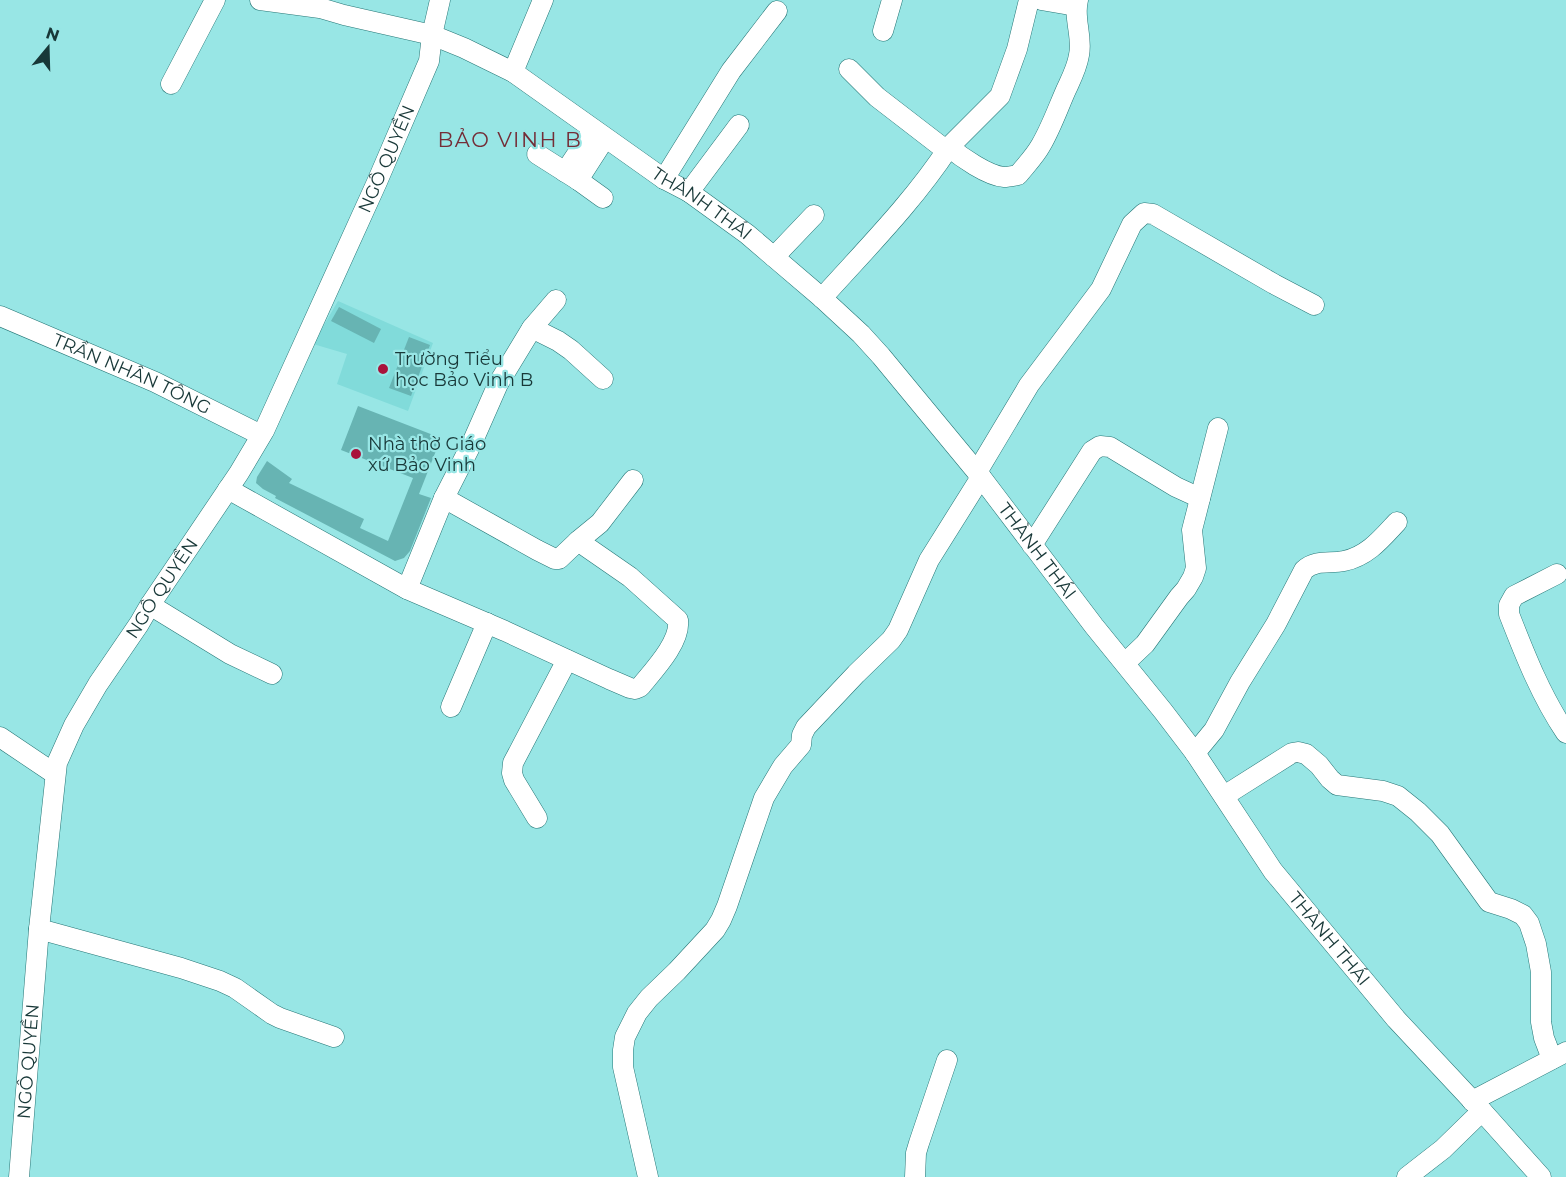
<svg xmlns="http://www.w3.org/2000/svg" width="1566" height="1177" font-family="Montserrat,sans-serif">
<style>
.built{fill:#81dbda}
.building{fill:#67b4b3}
.lines{fill:none;stroke-linecap:round;stroke-linejoin:round}
.minor-casing{stroke:#257676;stroke-width:21}
.minor{stroke:#fff;stroke-width:20}
.poi-dot{fill:#a9123b;stroke:#98e6e5;stroke-width:2}
.labels{text-anchor:middle;dominant-baseline:central;stroke-width:4.5;stroke-linejoin:round;paint-order:stroke}
.street-label{font-size:18px;fill:#183838;stroke:#98e6e5}
.poi-label{font-size:18px;fill:#183838;stroke:#98e6e5;text-anchor:start}
.quarter-label{font-size:21px;letter-spacing:1.5px;fill:#742d37;stroke:#98e6e5}
</style>
<rect width="100%" height="100%" fill="#98e6e5"/>
<polygon class="built" points="338,301 433,343 408,411 337,384 347,354 313,344"/>
<g class="building">
<polygon points="339,307 381,329 374,343 331,321"/>
<polygon points="409,337 430,345 411,396 389,388"/>
<polygon points="358,406 441,438 419,494 431,498 410,551 404,558 395,561 275,498 276,496 263,489 256,483 257,477 267,461 292,479 289,483 364,519 360,528 388,541 413,478 341,450"/>
</g>
<g class="lines">
<g class="minor-casing">
<g id="minor">
<path id="s1" d="M260 0 320 8 344 15 432 35 464 48 513 72 664 179 689 192 747 234 822 298 861 334 881 356 981 477 1094 626 1163 711 1195 753 1273 871 1396 1019 1482 1111 1541 1177"/>
<polyline points="1041,0 1076,6"/>
<polyline points="883,31 892,0"/>
<polyline points="849,69 877,97 947,151"/>
<polyline points="513,72 543,0"/>
<polyline points="171,84 215,0"/>
<polyline points="949,147 1000,96 1017,49 1029,0"/>
<polyline points="537,154 578,180 603,198"/>
<polyline points="565,172 593,130"/>
<polyline points="664,179 731,71 777,11"/>
<polyline points="578,180 605,138"/>
<polyline points="689,192 739,125"/>
<polyline points="774,257 814,215"/>
<path d="M822 298C866 249 913 202 949 147 961 157 988 176 1004 177 1008 177 1013 176 1018 175 1026 165 1035 156 1041 145 1051 128 1058 108 1066 90 1071 79 1077 68 1079 55 1083 37 1073 18 1078 0"/>
<path id="s2" d="M0 316 155 382 261 435"/>
<polyline points="532,328 556,300"/>
<polyline points="977,472 1029,385 1101,289 1132,224 1144,213 1153,214 1274,284 1314,305"/>
<path d="M228 489 407 589 505 631 609 679 630 688 635 689 640 687C653 671 681 642 678 620L630 577 578 541"/>
<polyline points="444,498 537,550 555,559 559,559 578,541 600,523 633,480"/>
<polyline points="1032,545 1092,451 1100,446 1110,447 1176,487 1200,498"/>
<path d="M1557 574 1514 596 1509 605V614C1525 655 1541 696 1566 733"/>
<polyline points="407,589 444,498 472,443 498,384 532,328 558,341 571,350 603,379"/>
<polyline points="150,605 230,654 272,674"/>
<polyline points="1125,663 1145,644 1179,597 1186,589 1193,577 1196,568 1192,530 1218,428"/>
<polyline points="451,707 487,623"/>
<polyline points="0,737 55,774"/>
<path d="M1195 753 1214 730 1240 682 1276 624 1304 570C1316 559 1330 564 1344 561 1368 556 1382 538 1397 522"/>
<polyline points="1224,796 1292,753 1298,752 1306,754 1319,765 1330,779 1337,785 1383,791 1398,796 1418,812 1440,834 1489,902 1511,909 1523,915 1529,923 1536,944 1541,972 1541,1022 1544,1038 1552,1059"/>
<polyline points="537,818 514,780 512,773 513,763 567,660"/>
<polyline points="39,929 181,968 220,981 235,988 272,1014 280,1018 334,1037"/>
<polyline points="1472,1101 1566,1052"/>
<path id="s3" d="M19 1177 39 929 57 763 74 725 98 684 139 624 150 605 239 473 264 431 377 182 429 61 432 35 440 0"/>
<polyline points="648,1177 623,1067 623,1050 625,1037 637,1013 649,998 677,971 715,930 721,920 727,906 764,798 783,766 801,745 802,735 806,727 856,674 891,640 898,630 929,560 981,477"/>
<polyline points="915,1177 916,1153 919,1143 947,1060"/>
<polyline points="1407,1177 1443,1149 1482,1111"/>
</g>
</g>
<use href="#minor" class="minor"/>
</g>
<g class="poi-dot">
<circle cx="383" cy="369" r="6"/>
<circle cx="356" cy="454" r="6"/>
</g>
<g class="labels">
<g class="street-label">
<text stroke="none"><textPath href="#s3" startOffset="1106">NGÔ QUYỀN</textPath></text>
<text stroke="none"><textPath href="#s1" startOffset="495">THÀNH THÁI</textPath></text>
<text stroke="none"><textPath href="#s2" startOffset="144">TRẦN NHÂN TÔNG</textPath></text>
<text stroke="none"><textPath href="#s1" startOffset="981">THÀNH THÁI</textPath></text>
<text stroke="none"><textPath href="#s3" startOffset="620">NGÔ QUYỀN</textPath></text>
<text stroke="none"><textPath href="#s1" startOffset="1467">THÀNH THÁI</textPath></text>
<text stroke="none"><textPath href="#s3" startOffset="116">NGÔ QUYỀN</textPath></text>
</g>
<g class="poi-label">
<text x="395" y="359">Trường Tiểu<tspan x="395" dy="21">học Bảo Vinh B</tspan></text>
<text x="368" y="444">Nhà thờ Giáo<tspan x="368" dy="21">xứ Bảo Vinh</tspan></text>
</g>
<g class="quarter-label">
<text x="510" y="139">BẢO VINH B</text>
</g>
</g>
<g transform="translate(48 48) rotate(19)" stroke="#98e6e5" stroke-width="4.5" paint-order="stroke">
<path d="M0-4.5L10 22L0 15L-10 22Z" fill="#183838"/>
<text y="-9" font-size="16" font-weight="bold" text-anchor="middle" fill="#183838">N</text>
</g>
</svg>
